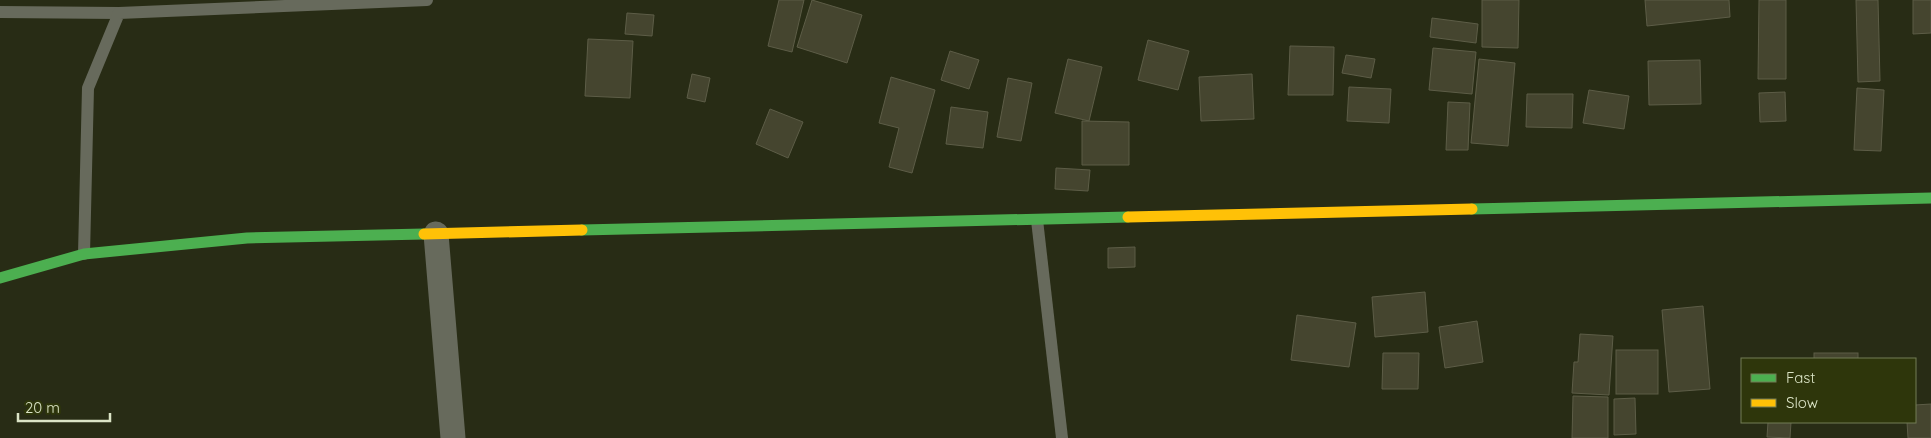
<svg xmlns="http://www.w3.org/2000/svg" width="1931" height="438" font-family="Quicksand,sans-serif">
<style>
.building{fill:#45452f;stroke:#5d5d47}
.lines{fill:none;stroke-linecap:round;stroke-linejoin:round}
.lane{stroke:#676a5c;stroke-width:12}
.street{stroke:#676a5c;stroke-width:25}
.fast{stroke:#4caf50;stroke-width:11}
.slow{stroke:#ffc107;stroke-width:11}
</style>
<rect width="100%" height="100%" fill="#282c15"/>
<g class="building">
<polygon points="779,0 804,0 792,52 768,46"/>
<polygon points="812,0 862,15 847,63 797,47"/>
<polygon points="1482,0 1519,0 1518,48 1482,47"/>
<polygon points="1645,0 1729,0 1730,17 1647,26"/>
<polygon points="1759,0 1786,0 1786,79 1758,79"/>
<polygon points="1856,0 1878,0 1880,81 1858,82"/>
<polygon points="1913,0 1931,0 1931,33 1913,34"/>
<polygon points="627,13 654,15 652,36 625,34"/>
<polygon points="1432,18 1478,24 1476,43 1430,37"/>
<polygon points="588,39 633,41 630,98 585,96"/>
<polygon points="1148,40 1189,51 1178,90 1138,80"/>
<polygon points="1290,46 1334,47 1333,95 1288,95"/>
<polygon points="1433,48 1476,52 1472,94 1429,90"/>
<polygon points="950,51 979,60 969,89 941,80"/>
<polygon points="1346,55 1375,59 1371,78 1342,73"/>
<polygon points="1068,59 1102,67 1089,121 1055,113"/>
<polygon points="1479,59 1515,63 1508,146 1471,143"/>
<polygon points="1700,60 1701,104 1649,105 1648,61"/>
<polygon points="692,74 710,78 705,102 687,98"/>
<polygon points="1252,74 1254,119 1201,121 1199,77"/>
<polygon points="891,77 935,90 912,173 889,167 899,128 879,123"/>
<polygon points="1008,78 1032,83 1021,141 997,137"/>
<polygon points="1349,87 1391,89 1389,123 1347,121"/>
<polygon points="1857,88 1884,90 1881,151 1854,150"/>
<polygon points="1589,90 1629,96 1624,129 1583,123"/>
<polygon points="1785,92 1786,121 1760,122 1759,93"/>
<polygon points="1527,94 1573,94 1572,128 1526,127"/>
<polygon points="1448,102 1470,103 1468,150 1446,150"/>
<polygon points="951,107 988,112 983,148 946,144"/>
<polygon points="770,109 803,122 788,158 756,144"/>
<polygon points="1082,121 1129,122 1129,165 1082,165"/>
<polygon points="1056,168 1090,170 1088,191 1055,189"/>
<polygon points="1135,247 1135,267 1108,268 1108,248"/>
<polygon points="1425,292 1428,332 1375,337 1372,297"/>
<polygon points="1703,306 1710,389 1669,392 1662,310"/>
<polygon points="1297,315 1356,323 1349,367 1291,360"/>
<polygon points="1477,321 1483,362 1445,368 1439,327"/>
<polygon points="1580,334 1613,336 1609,395 1572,393 1574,362 1578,362"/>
<rect x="1616" y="350" width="42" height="44"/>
<polygon points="1383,353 1419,353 1418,389 1382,389"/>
<rect x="1814" y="353" width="44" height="6"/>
<polygon points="1573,396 1608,397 1608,438 1572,438"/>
<polygon points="1635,398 1636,434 1614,435 1614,399"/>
<polygon points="1931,404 1931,438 1908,438 1907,422 1915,422 1915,405"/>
<polygon points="1768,422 1791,422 1790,438 1767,437"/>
</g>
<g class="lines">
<g class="lane">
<polyline points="0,12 119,13"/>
<polyline points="1037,220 1062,438"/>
<polyline points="84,254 88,88 119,13 427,0"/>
</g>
<polyline class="street" points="436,234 453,438"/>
<g class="fast">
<polyline points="1472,209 1931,198"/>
<polyline points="582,230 1128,217"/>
<polyline points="0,278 84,254 247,238 424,234"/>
</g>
<g class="slow">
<polyline points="1128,217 1472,209"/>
<polyline points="424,234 582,230"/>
</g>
</g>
<rect x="1741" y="358" width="175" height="65" fill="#2e360b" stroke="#737c56"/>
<rect x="1751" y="374" width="25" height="8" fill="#4caf50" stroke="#737c56"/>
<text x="1786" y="383" font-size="15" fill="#dbe4c6">Fast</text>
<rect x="1751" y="399" width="25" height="8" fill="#ffc107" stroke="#737c56"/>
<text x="1786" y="408" font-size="15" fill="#dbe4c6">Slow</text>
<path d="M18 413v8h92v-8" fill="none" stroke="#dbe4c6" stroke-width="2.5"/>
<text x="25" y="413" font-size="15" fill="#dbe4c6" stroke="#2e360b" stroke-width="4" paint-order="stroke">20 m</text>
</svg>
